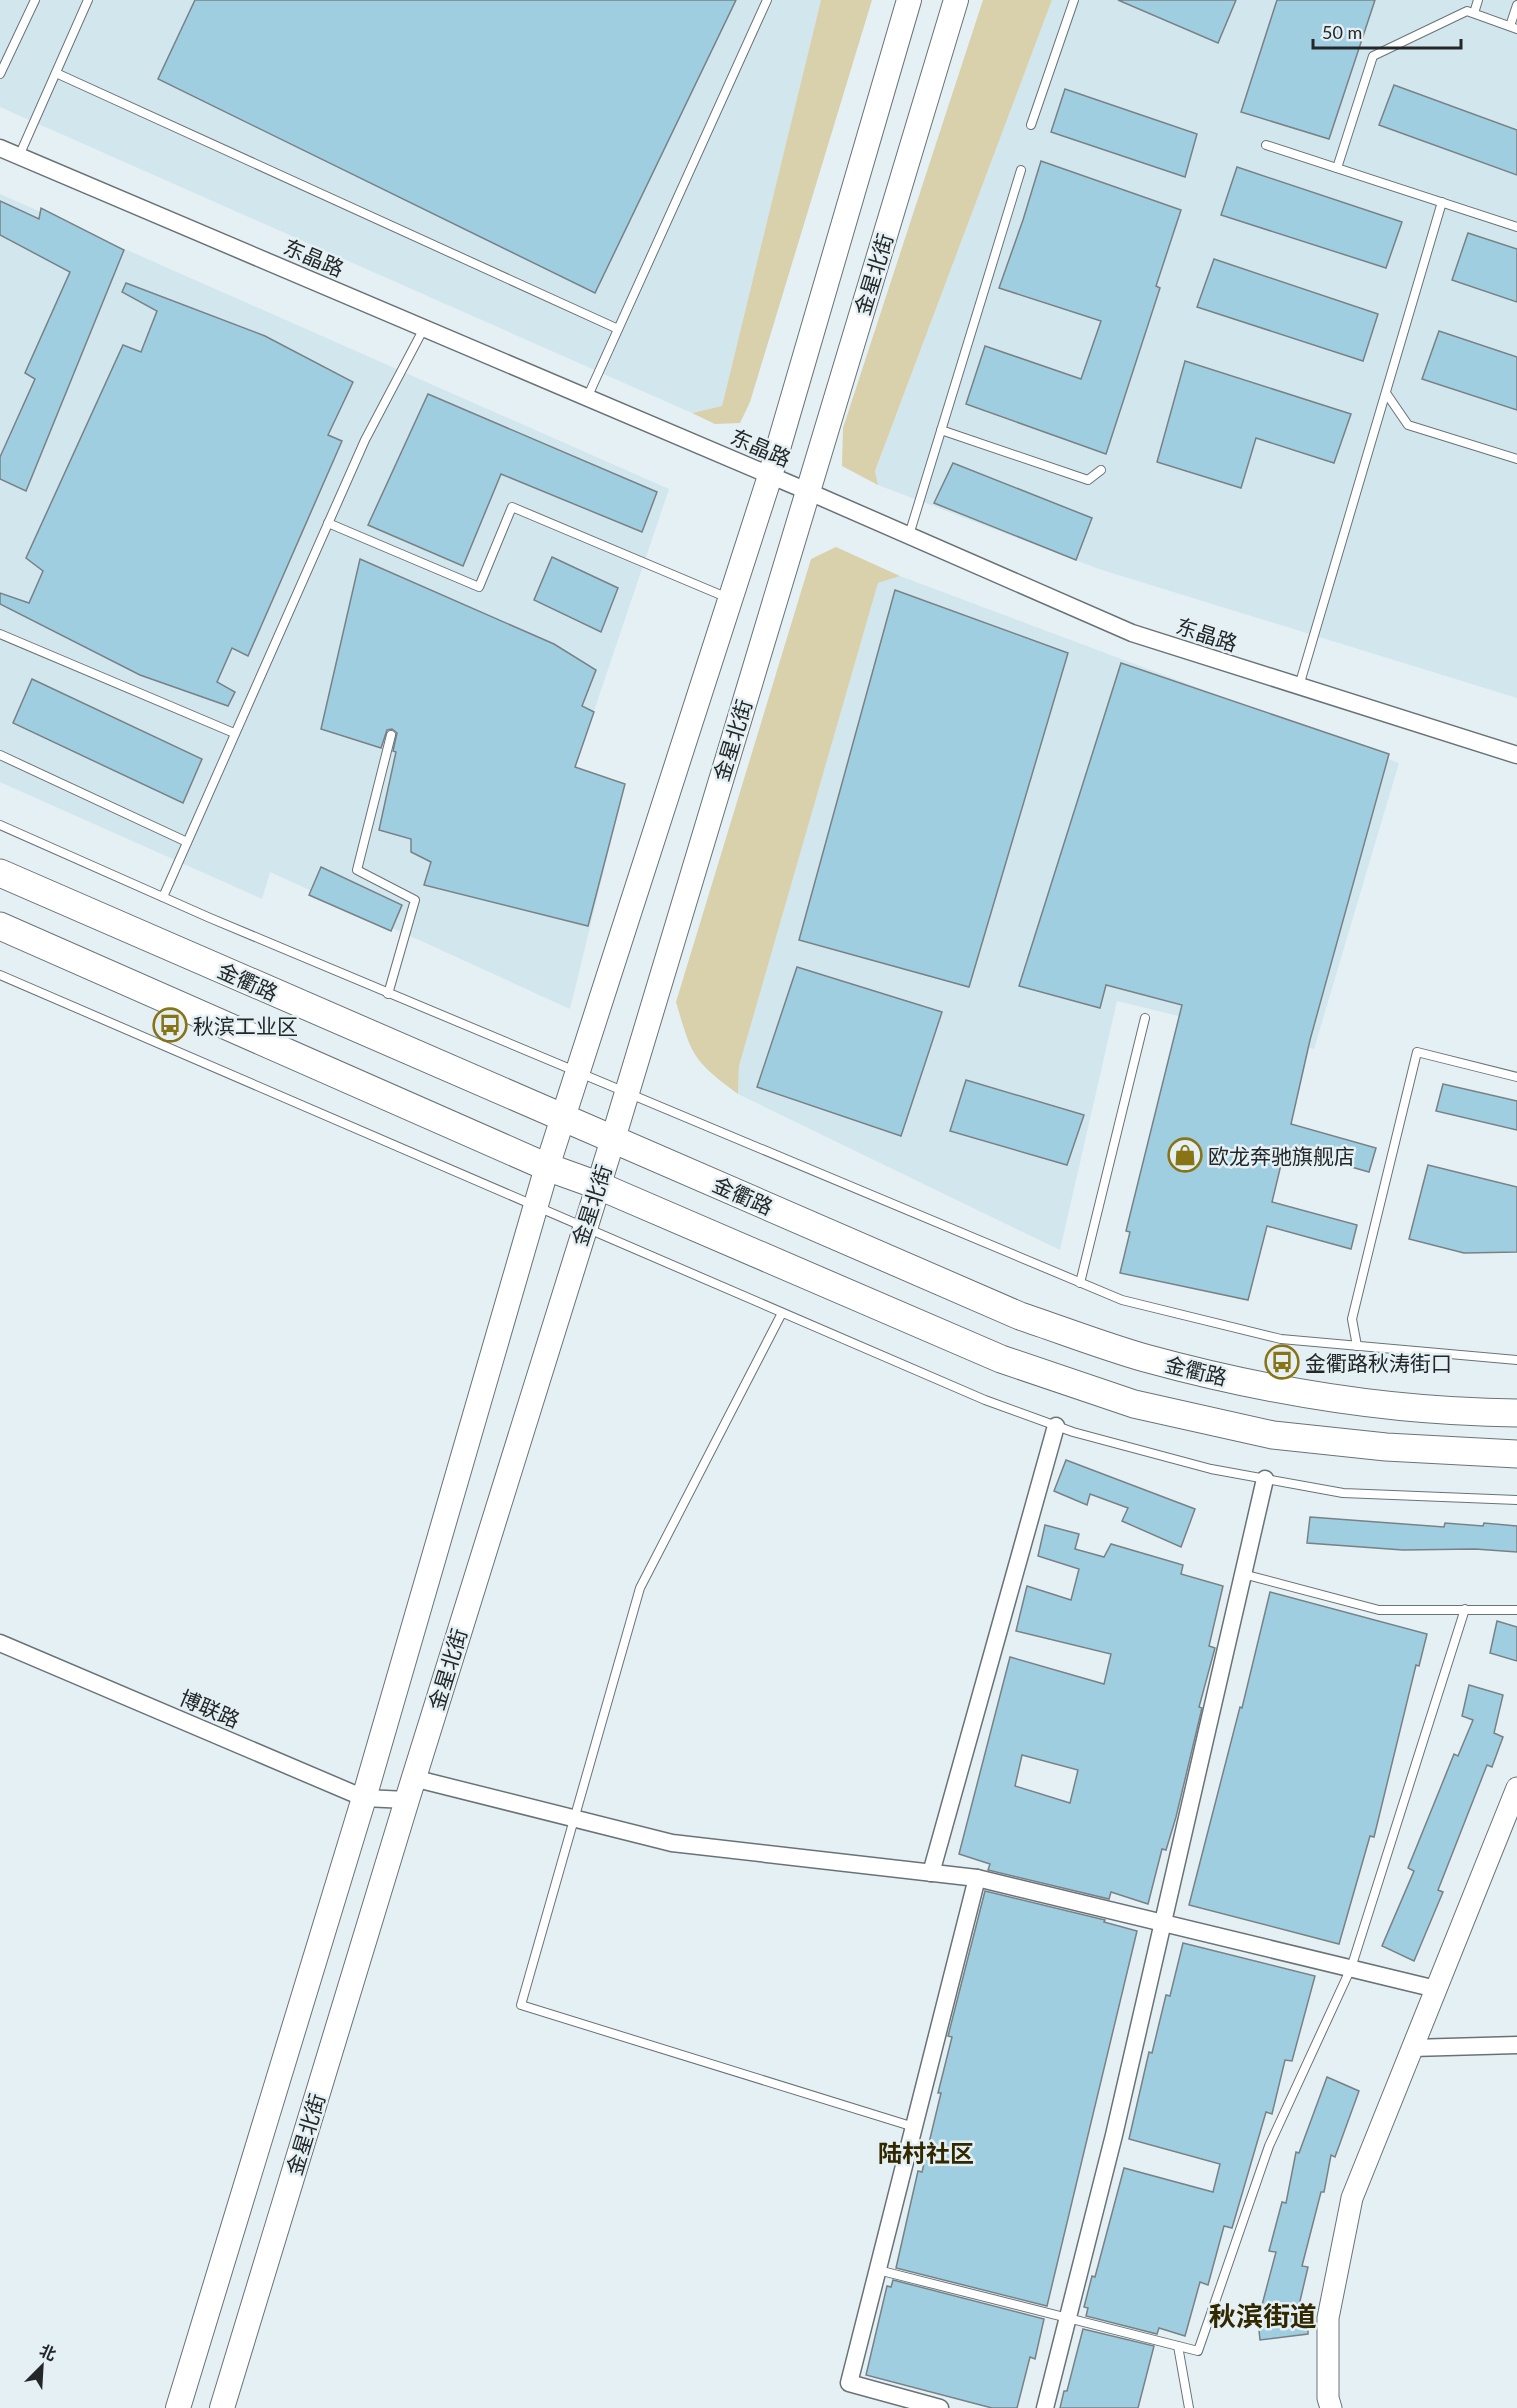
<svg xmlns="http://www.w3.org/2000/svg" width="1517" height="2408" font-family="Lato,'Noto Sans SC',sans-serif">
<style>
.built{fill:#d2e6ee}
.green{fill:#d9d0ac}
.building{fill:#a0cee1;stroke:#788286;stroke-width:1.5;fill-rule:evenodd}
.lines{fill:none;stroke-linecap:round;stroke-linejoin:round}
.service-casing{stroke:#697377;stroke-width:10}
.minor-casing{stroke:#697377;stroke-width:19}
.tertiary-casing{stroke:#697377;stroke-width:23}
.secondary-casing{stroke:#697377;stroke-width:26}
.primary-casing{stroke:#697377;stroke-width:29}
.service{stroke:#fff;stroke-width:8}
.minor{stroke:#fff;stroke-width:16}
.tertiary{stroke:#fff;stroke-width:21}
.secondary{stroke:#fff;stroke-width:24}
.primary{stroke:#fff;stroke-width:27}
.labels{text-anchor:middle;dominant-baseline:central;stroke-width:5;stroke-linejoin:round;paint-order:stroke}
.street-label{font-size:21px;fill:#232729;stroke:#e5f0f4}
.poi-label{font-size:21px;fill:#232729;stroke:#e5f0f4;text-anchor:start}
.quarter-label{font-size:24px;font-weight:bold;fill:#322800;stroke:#e5f0f4}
.district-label{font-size:27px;font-weight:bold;fill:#322800;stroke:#e5f0f4}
</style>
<rect width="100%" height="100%" fill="#e5f0f4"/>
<g class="built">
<polygon points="0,0 821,0 722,406 692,413 0,107"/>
<polygon points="1052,0 1517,0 1517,698 1099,569 878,485 875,471"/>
<polygon points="0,194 669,489 575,767 625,784 570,1009 270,872 262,899 0,782"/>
<polygon points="900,576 1399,763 1314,1049 1117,1001 1060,1250 738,1094 739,1066 878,583"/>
</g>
<g class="green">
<polygon points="821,0 872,0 750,402 740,423 715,424 692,413 722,406"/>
<polygon points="983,0 1052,0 875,471 878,485 842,466 843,428"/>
<path d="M836 547 900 576 878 583 739 1066 738 1094C692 1060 692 1056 676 1002L811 559Z"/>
</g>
<g class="building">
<polygon points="195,0 736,0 595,293 158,79"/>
<polygon points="1118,0 1236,0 1218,43"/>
<polygon points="1277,0 1375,0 1329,139 1241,112"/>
<polygon points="1394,85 1517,130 1517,175 1379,125"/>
<polygon points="1065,89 1197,134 1185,177 1051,132"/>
<polygon points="1041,161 1181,210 1156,286 1160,288 1106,454 966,404 985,346 1081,379 1101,321 999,288 1023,220"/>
<polygon points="1237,167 1402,222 1386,268 1221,215"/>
<polygon points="0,201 39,219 41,208 124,250 26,491 0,479 0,457 35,379 25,373 70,272 0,235"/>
<polygon points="1468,233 1517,249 1517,302 1452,280"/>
<polygon points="1214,259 1378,314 1363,361 1197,307"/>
<polygon points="126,283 265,336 353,382 328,435 342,441 248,656 232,648 217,682 235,692 228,706 140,675 0,604 0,593 29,603 43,571 26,558 123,345 141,352 157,311 122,292"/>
<polygon points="1439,331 1517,357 1517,410 1422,379"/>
<polygon points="1185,361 1351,414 1334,463 1256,438 1241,488 1157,462"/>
<polygon points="428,394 657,492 642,532 501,474 463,566 368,525"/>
<polygon points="953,463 1092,518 1076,560 934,503"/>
<polygon points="552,557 618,588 601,632 534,600"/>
<polygon points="360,559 554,644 596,670 582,706 594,712 575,767 625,784 588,926 424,885 431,862 411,852 411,839 379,830 396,752 393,751 397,733 392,729 387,730 381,748 321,729"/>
<polygon points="895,590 1068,653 969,987 799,940"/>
<polygon points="1121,663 1389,754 1310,1040 1291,1124 1376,1148 1369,1172 1285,1148 1272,1202 1357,1225 1351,1249 1267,1226 1248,1300 1120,1273 1130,1232 1126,1231 1182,1005 1106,985 1100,1008 1019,986"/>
<polygon points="32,679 202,759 183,803 13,723"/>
<polygon points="321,867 402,905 391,931 309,895"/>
<polygon points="797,967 942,1012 901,1136 757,1087"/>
<polygon points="966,1080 1084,1115 1067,1165 950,1131"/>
<polygon points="1443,1084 1517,1101 1517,1130 1436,1111"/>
<polygon points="1428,1165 1517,1187 1517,1252 1464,1253 1409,1239"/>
<polygon points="1066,1460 1195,1509 1181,1547 1122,1521 1128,1508 1090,1494 1087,1505 1054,1491"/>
<polygon points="1310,1517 1444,1527 1445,1523 1483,1526 1484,1523 1517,1526 1517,1552 1475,1549 1403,1550 1307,1543"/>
<path d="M1045 1525 1079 1534 1075 1549 1104 1557 1111 1544 1183 1565 1181 1574 1223 1586 1209 1646 1215 1648 1199 1707 1202 1708 1176 1817 1166 1850 1162 1849 1148 1904 1111 1892 1109 1899 988 1870 990 1864 959 1854 1010 1657 1104 1684 1111 1654 1016 1631 1027 1586 1071 1600 1079 1569 1038 1556ZM1022 1755 1078 1770 1070 1803 1015 1786Z"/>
<polygon points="1270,1592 1427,1634 1419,1666 1416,1665 1374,1837 1370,1836 1339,1944 1189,1905 1240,1707 1242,1708"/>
<polygon points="1497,1621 1517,1627 1517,1661 1490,1653"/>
<polygon points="1469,1685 1503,1695 1494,1733 1503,1737 1492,1767 1487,1765 1438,1890 1443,1892 1414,1961 1382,1946 1414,1871 1408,1868 1442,1784 1454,1754 1458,1756 1473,1720 1462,1716"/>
<polygon points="985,1891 1105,1920 1104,1922 1137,1931 1047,2306 896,2268 918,2171 922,2172 941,2093 938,2093 952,2037 948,2036"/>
<polygon points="1183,1943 1315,1976 1292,2061 1285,2060 1272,2114 1266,2112 1232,2228 1224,2226 1208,2285 1200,2282 1185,2336 1159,2328 1157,2334 1086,2316 1088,2308 1084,2307 1092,2276 1095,2277 1124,2168 1213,2192 1220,2164 1129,2139 1149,2052 1152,2053 1166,1995 1170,1996"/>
<polygon points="1327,2077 1359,2091 1335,2157 1331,2155 1324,2192 1321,2192 1302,2266 1308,2267 1296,2318 1308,2317 1308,2334 1260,2340 1258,2320 1276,2252 1269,2251 1282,2202 1286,2203 1296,2152 1299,2153"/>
<polygon points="893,2280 1044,2319 1035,2359 1030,2357 1017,2408 992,2408 866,2375 887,2286 891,2287"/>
<polygon points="1083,2329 1154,2346 1138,2408 1060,2408 1064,2391 1067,2391"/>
</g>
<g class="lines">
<g class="service-casing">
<g id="service">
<polyline points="1474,13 1478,0"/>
<polyline points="1510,26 1517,5"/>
<polyline points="56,73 618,329"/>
<polyline points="0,74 35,0"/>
<polyline points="1031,125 1074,0"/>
<polyline points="1266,145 1517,227"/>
<polyline points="19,156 88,0"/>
<polyline points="1337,168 1373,56 1467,11 1517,29"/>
<polyline points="1386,393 1408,425 1517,459"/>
<polyline points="587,398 767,0"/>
<polyline points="941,430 1088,480 1101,470"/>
<polyline points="328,523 479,587 512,507 728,598"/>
<polyline points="909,535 1021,170"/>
<polyline points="0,634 234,733"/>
<polyline points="1299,686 1442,202"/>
<polyline points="0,755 187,842"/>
<polyline points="0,825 210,918 1122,1300 1281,1339 1517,1360"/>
<polyline points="163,897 365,440 424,328"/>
<polyline points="0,975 985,1400 1073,1432 1211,1469 1343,1493 1517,1500"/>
<polyline points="388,994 415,900 357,870 391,735"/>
<polyline points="1080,1283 1145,1018"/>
<polyline points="782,1313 640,1588 521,2005 914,2127"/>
<polyline points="1357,1346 1352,1319 1417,1052 1517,1077"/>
<polyline points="1243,1574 1379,1610 1517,1610"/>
<polyline points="878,2270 1198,2351 1269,2146 1351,1968 1465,1609"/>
<polyline points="1178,2346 1189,2408"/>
</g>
</g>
<g class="minor-casing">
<g id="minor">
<polyline points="0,148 807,491 1132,633 1517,755"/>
<polyline points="0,1643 364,1798 407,1800"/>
<polyline points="413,1778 672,1843 977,1878 1436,1989"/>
<polyline points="931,1873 1056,1426"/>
<polyline points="1412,2048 1517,2045"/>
<polyline points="940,2408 849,2383 977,1878"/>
<polyline points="1045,2408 1114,2135 1265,1479"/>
</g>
</g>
<g class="tertiary-casing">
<polyline id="tertiary" points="1331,2408 1328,2398 1328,2318 1352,2198 1517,1788"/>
</g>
<g class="secondary-casing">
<g id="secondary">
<polyline points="178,2408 364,1798 547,1167 770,476 909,0"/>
<polyline points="222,2408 407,1800 613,1139 956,0"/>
</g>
</g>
<g class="primary-casing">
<g id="primary">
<path d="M0 873 1020 1316C1062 1330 1103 1346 1145 1358 1265 1391 1393 1412 1517 1413"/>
<polyline points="0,926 547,1167 597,1185 1001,1359 1134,1404 1273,1435 1386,1447 1517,1454"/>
</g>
</g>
<use href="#service" class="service"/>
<use href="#minor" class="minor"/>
<use href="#tertiary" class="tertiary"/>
<use href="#secondary" class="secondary"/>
<use href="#primary" class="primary"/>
</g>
<defs>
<g id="bus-ring" transform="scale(1.725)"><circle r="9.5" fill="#e5f0f4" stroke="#887315" stroke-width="1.5"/><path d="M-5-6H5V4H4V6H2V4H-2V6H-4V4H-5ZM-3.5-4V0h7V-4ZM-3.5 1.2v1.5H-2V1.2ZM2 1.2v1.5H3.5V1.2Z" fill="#887315"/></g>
<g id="shop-ring" transform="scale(1.725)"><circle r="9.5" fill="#e5f0f4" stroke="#887315" stroke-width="1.5"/><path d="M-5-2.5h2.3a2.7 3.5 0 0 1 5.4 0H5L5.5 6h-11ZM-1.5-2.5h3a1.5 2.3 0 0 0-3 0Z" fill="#887315"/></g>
</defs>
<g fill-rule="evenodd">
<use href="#bus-ring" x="170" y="1025"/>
<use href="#shop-ring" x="1185" y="1155"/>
<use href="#bus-ring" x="1282" y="1362"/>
</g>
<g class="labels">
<g class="street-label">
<text transform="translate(314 257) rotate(23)">东晶路</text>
<text transform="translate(873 274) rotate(-73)">金星北街</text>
<text transform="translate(761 447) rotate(23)">东晶路</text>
<text transform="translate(1207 634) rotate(18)">东晶路</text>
<text transform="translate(732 740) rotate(-73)">金星北街</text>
<text transform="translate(248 981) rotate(24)">金衢路</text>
<text transform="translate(743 1195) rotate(24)">金衢路</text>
<text transform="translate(591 1205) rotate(-72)">金星北街</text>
<text transform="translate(1196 1370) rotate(13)">金衢路</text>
<text transform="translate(447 1669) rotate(-73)">金星北街</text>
<text transform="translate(210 1708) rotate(23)">博联路</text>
<text transform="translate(305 2134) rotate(-73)">金星北街</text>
</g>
<g class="poi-label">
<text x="193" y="1025">秋滨工业区</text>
<text x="1208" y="1155">欧龙奔驰旗舰店</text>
<text x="1305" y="1362">金衢路秋涛街口</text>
</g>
<g class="quarter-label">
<text x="926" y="2152">陆村社区</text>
</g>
<g class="district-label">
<text x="1263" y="2315">秋滨街道</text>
</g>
</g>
<g transform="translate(42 2366) rotate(24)" stroke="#e5f0f4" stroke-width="4.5" paint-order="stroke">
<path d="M0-4.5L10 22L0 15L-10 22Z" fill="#232729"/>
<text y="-9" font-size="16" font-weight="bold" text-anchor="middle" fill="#232729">北</text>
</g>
<path d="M1313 39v9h148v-9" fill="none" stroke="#232729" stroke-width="3"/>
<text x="1322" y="39" font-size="18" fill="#232729" stroke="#e5f0f4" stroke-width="4.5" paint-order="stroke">50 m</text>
</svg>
